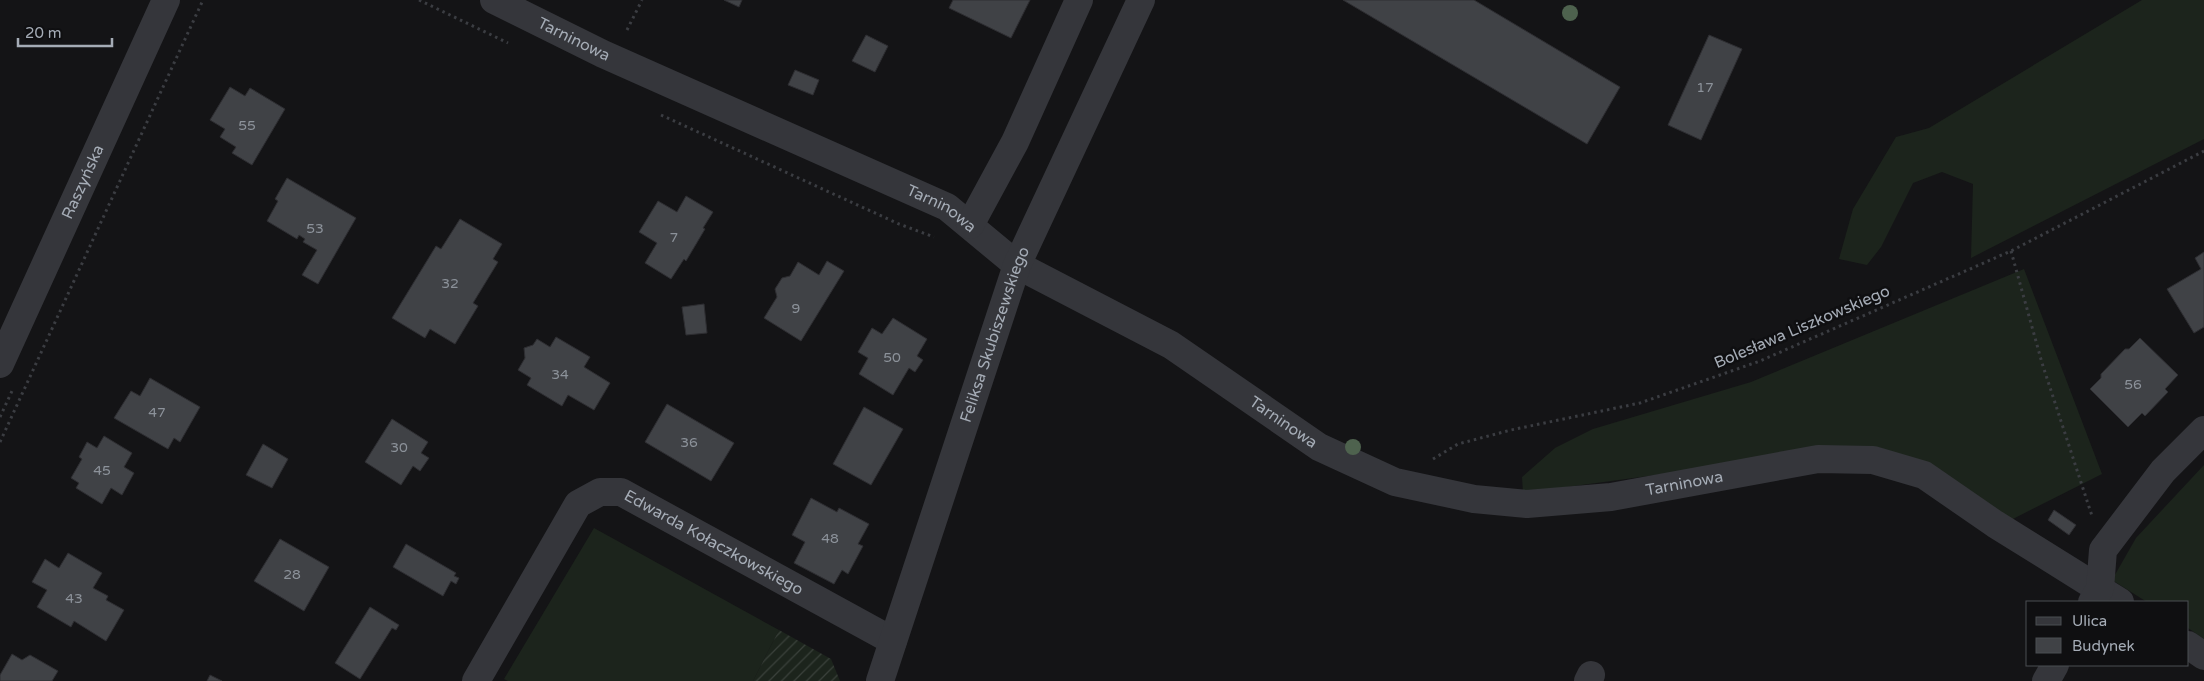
<svg xmlns="http://www.w3.org/2000/svg" width="2204" height="681" font-family="'Varela Round',sans-serif">
<style>
.grass{fill:#1c241c}
.garden{fill:url(#garden-furrows)}
.building{fill:#404246;stroke:#2e2e32}
.lines{fill:none;stroke-linecap:round;stroke-linejoin:round}
.path{stroke:#3b3d42;stroke-width:3;stroke-dasharray:2.5 4;stroke-linecap:butt}
.minor{stroke:#35363b;stroke-width:28}
.tree{fill:#4e624e}
.labels{text-anchor:middle;dominant-baseline:central;stroke-width:5;stroke-linejoin:round;paint-order:stroke}
.number-label{font-size:14px;fill:#8c929a}
.street-label{font-size:16px;fill:#a5acb6;stroke:#0f0f11}
</style>
<defs>
<pattern id="garden-furrows" width="10" height="10" patternUnits="userSpaceOnUse" patternTransform="scale(1.25)"><rect width="10" height="10" fill="#1c241c"/><path d="M-1 1l2-2M0 10L10 0M9 11l2-2" fill="none" stroke="#3a413b"/></pattern>
</defs>
<rect width="100%" height="100%" fill="#141416"/>
<g class="grass">
<polygon points="2142,0 2204,0 2204,139 1971,258 1973,184 1942,172 1913,183 1881,247 1867,265 1839,259 1853,209 1896,137 1929,128"/>
<polygon points="2024,269 2102,474 2007,522 1925,469 1878,447 1818,453 1523,493 1522,477 1555,448 1593,429 1751,382"/>
<polygon points="2204,465 2204,639 2188,628 2188,602 2147,602 2112,580 2136,538"/>
<polygon points="594,528 779,630 753,681 508,681 504,679"/>
</g>
<polygon class="garden" points="779,630 831,659 840,681 753,681"/>
<g class="building">
<polygon points="724,0 742,0 739,7"/>
<polygon points="953,0 1030,0 1011,38 949,8"/>
<polygon points="1343,0 1474,0 1620,87 1587,144"/>
<polygon points="866,35 888,46 875,72 852,61"/>
<polygon points="1709,35 1742,49 1701,140 1668,125"/>
<polygon points="795,70 819,80 813,95 788,85"/>
<polygon points="230,87 245,96 250,88 285,109 252,165 232,153 236,147 220,137 225,129 210,120"/>
<polygon points="287,178 356,218 318,284 302,275 317,250 303,242 305,239 299,235 297,239 267,221 278,201 275,199"/>
<polygon points="686,196 713,212 703,228 705,229 686,261 684,259 671,279 645,263 657,243 639,232 658,201 677,212"/>
<polygon points="460,219 502,244 493,259 498,262 473,303 478,306 455,344 430,329 425,338 392,318 436,246 441,249"/>
<polygon points="2204,252 2204,327 2194,333 2167,289 2201,269 2195,258"/>
<polygon points="827,261 844,271 801,341 764,318 777,297 775,289 782,278 790,276 798,262 819,275"/>
<polygon points="704,304 707,333 686,335 682,307"/>
<polygon points="893,318 927,339 917,356 923,360 915,372 909,368 893,395 859,374 868,358 858,352 872,328 882,334"/>
<polygon points="556,337 590,357 584,367 610,383 594,410 568,395 562,406 527,385 531,378 518,370 525,358 524,348 533,345 537,339 550,347"/>
<polygon points="2140,338 2178,375 2165,389 2168,392 2145,416 2142,413 2128,427 2090,389 2101,378 2101,374 2125,349 2129,349"/>
<polygon points="150,378 200,407 180,442 174,438 168,449 114,418 131,391 140,396"/>
<polygon points="667,404 734,443 711,481 645,442"/>
<polygon points="864,407 903,429 871,485 833,464"/>
<polygon points="392,419 428,442 421,453 429,458 420,471 413,466 401,485 365,462"/>
<polygon points="104,436 132,453 124,467 134,473 122,495 111,488 102,504 76,488 79,483 71,478 82,459 79,457 87,442 97,448"/>
<polygon points="263,444 288,459 272,488 246,475"/>
<polygon points="811,498 837,512 839,508 869,524 858,544 863,546 848,574 842,570 834,584 794,563 805,542 792,535"/>
<polygon points="2054,510 2076,525 2069,535 2048,520"/>
<polygon points="280,539 329,567 304,611 254,581"/>
<polygon points="406,544 456,573 454,576 459,578 456,584 451,581 443,596 393,567"/>
<polygon points="68,553 102,573 93,588 108,596 106,600 124,610 106,641 74,621 71,627 37,607 47,590 32,582 45,559 59,568"/>
<polygon points="370,607 399,625 396,630 392,628 360,679 335,663"/>
<polygon points="12,654 22,660 30,655 58,671 52,681 0,681 0,675"/>
<polygon points="210,675 222,681 207,681"/>
</g>
<g class="lines">
<g class="path">
<polyline points="419,0 508,43"/>
<polyline points="627,30 642,0"/>
<polyline points="661,115 899,224 934,237"/>
<polyline points="2011,251 2042,363 2092,516"/>
<polyline points="0,417 12,391"/>
<polyline points="0,442 203,0"/>
<polyline points="1433,459 1458,444 1511,430 1640,403 1760,361 2011,251 2204,151"/>
</g>
<g class="minor">
<path id="s1" d="M494 0 603 54 947 207 1017 265 1171 345 1319 447 1395 482 1474 499 1527 504 1611 497 1818 459 1873 460 1924 475 1995 524 2120 602"/>
<polyline points="970,225 1015,142 1079,0"/>
<path id="s2" d="M0 364 166 0"/>
<polyline points="2092,602 2100,589 2103,550 2163,471 2204,430"/>
<polyline points="2188,645 2204,656"/>
<path id="s3" d="M476 681 578 504 600 492H621L893 641"/>
<path id="s4" d="M880 681 1017 265 1141 0"/>
<polyline points="1588,681 1591,675"/>
<polyline points="2046,681 2055,665"/>
</g>
</g>
<g class="tree">
<circle cx="1570" cy="13" r="8"/>
<circle cx="1353" cy="447" r="8"/>
</g>
<g class="labels">
<g class="number-label">
<text x="1705" y="87">17</text>
<text x="247" y="125">55</text>
<text x="315" y="228">53</text>
<text x="674" y="237">7</text>
<text x="450" y="283">32</text>
<text x="796" y="308">9</text>
<text x="892" y="357">50</text>
<text x="560" y="374">34</text>
<text x="2133" y="384">56</text>
<text x="157" y="412">47</text>
<text x="689" y="442">36</text>
<text x="399" y="447">30</text>
<text x="102" y="470">45</text>
<text x="830" y="538">48</text>
<text x="292" y="574">28</text>
<text x="74" y="598">43</text>
</g>
<g class="street-label">
<text stroke="none"><textPath href="#s1" startOffset="89">Tarninowa</textPath></text>
<text stroke="none"><textPath href="#s2" startOffset="200">Raszyńska</textPath></text>
<text stroke="none"><textPath href="#s1" startOffset="494">Tarninowa</textPath></text>
<text transform="translate(1802 327) rotate(-23)">Bolesława Liszkowskiego</text>
<text stroke="none"><textPath href="#s4" startOffset="365">Feliksa Skubiszewskiego</textPath></text>
<text stroke="none"><textPath href="#s1" startOffset="899">Tarninowa</textPath></text>
<text stroke="none"><textPath href="#s1" startOffset="1319">Tarninowa</textPath></text>
<text stroke="none"><textPath href="#s3" startOffset="356">Edwarda Kołaczkowskiego</textPath></text>
</g>
</g>
<rect x="2026" y="601" width="162" height="65" fill="#0f0f11" stroke="#4b4e53"/>
<rect x="2036" y="617" width="25" height="8" fill="#35363b" stroke="#4b4e53"/>
<text x="2072" y="626" font-size="15" fill="#a5acb6">Ulica</text>
<rect x="2036" y="638" width="25" height="15" fill="#404246" stroke="#4b4e53"/>
<text x="2072" y="651" font-size="15" fill="#a5acb6">Budynek</text>
<path d="M18 38v8h94v-8" fill="none" stroke="#a5acb6" stroke-width="2.5"/>
<text x="25" y="38" font-size="15" fill="#a5acb6" stroke="#0f0f11" stroke-width="4" paint-order="stroke">20 m</text>
</svg>
